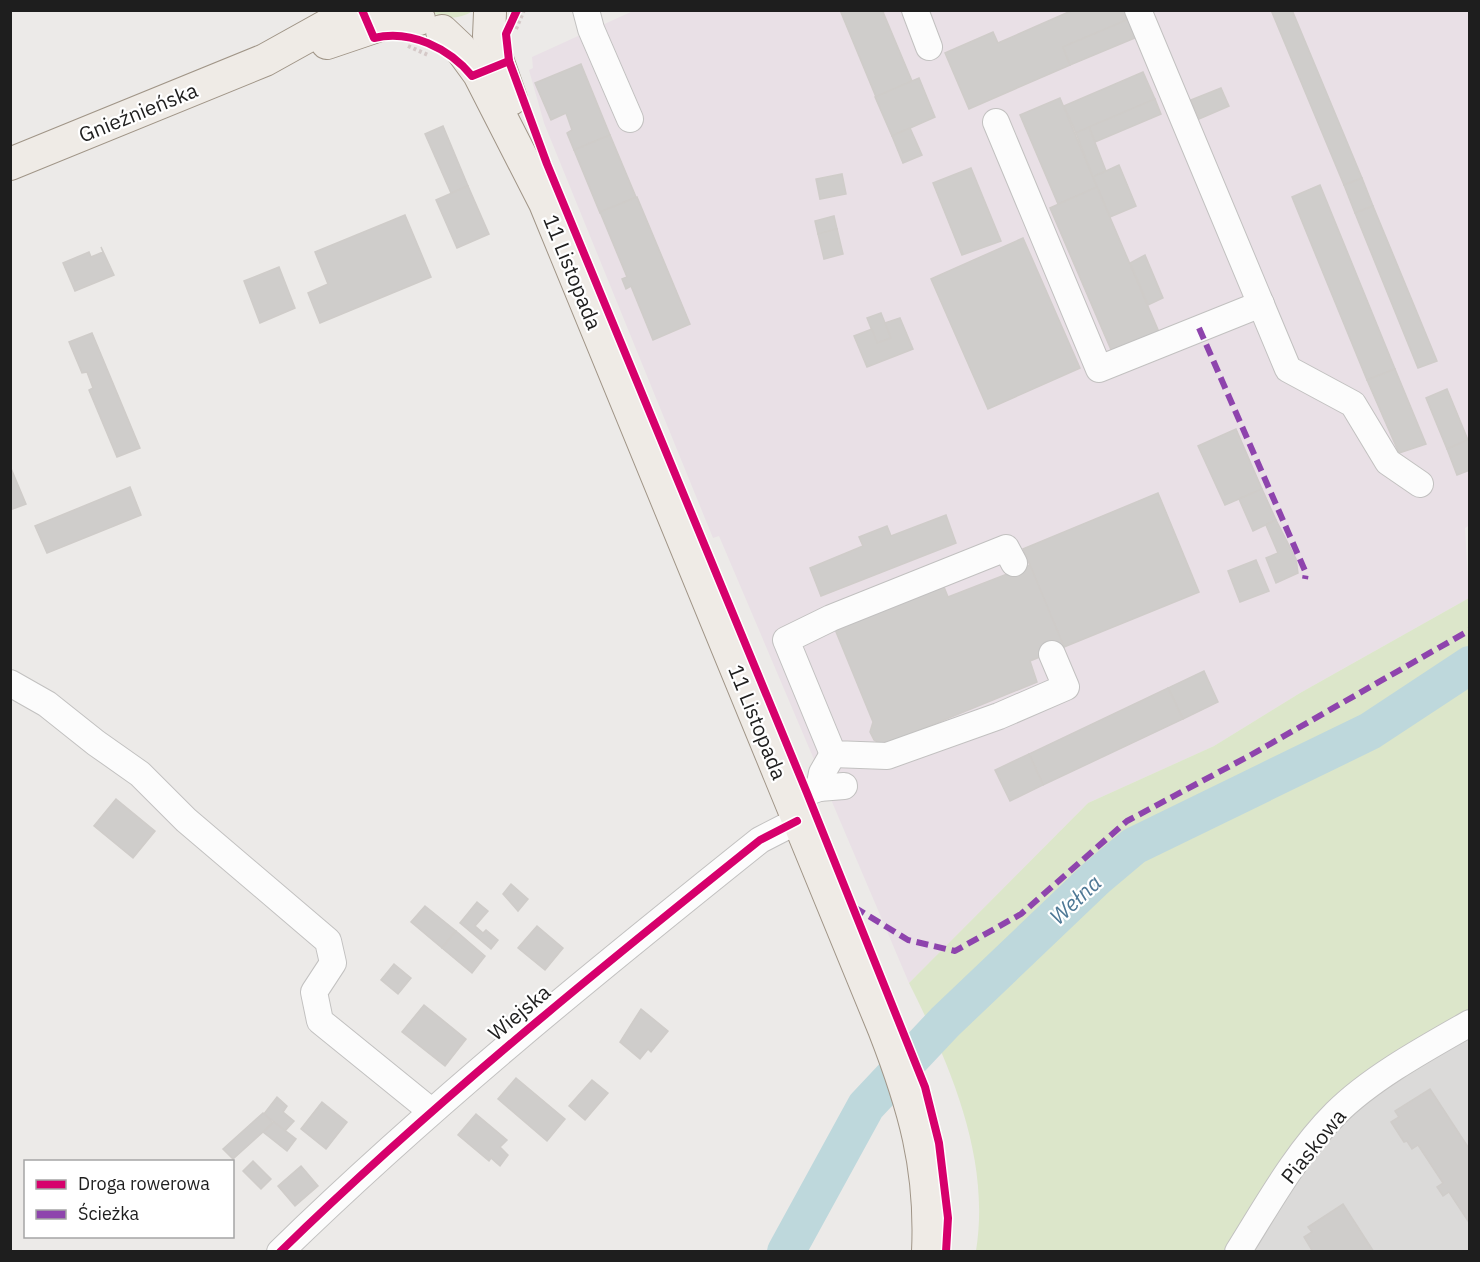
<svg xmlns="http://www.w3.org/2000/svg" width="1480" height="1262" font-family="'IBM Plex Sans',sans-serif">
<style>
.residential{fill:#dbdad9}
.industrial{fill:#e9e0e6}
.grass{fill:#dce6ca}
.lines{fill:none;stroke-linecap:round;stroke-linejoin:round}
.river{stroke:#bed8dc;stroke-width:38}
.building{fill:#cfcdcb;stroke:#cfccc9;stroke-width:1.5}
.minor-casing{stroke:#c2c1c0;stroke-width:28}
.major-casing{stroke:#a09587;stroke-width:34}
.path{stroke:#d5c9c8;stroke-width:4;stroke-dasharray:3 3;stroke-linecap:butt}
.minor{stroke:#fcfcfc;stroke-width:26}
.major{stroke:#efebe6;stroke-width:32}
.quiet{stroke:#8e44ad;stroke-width:6;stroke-dasharray:12 6;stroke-linecap:butt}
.cycleway-casing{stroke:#fff;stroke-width:11}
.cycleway{stroke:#d6006c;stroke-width:8}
.labels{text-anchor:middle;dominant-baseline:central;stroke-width:4.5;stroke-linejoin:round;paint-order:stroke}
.street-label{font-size:21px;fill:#1e1e1e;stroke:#fff}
.water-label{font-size:22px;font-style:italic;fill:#4e7895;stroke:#fff}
</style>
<rect width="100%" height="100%" fill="#eceae8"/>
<polygon class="residential" points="1469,1013 1469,1251 1226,1252 1294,1146"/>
<polygon class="industrial" points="633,11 1469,11 1470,525 1465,528 1469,598 1300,693 1214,746 1088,803 909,983 719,536 713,538 544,123 529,70 533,68 532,57"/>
<g class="grass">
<path d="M429 11H473C458 20 444 20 429 11Z"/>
<path d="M1469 598V1013L1343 1093 1226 1251H976C991 1158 950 1065 909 983L1088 803 1214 746 1300 693Z"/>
</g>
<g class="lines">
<polyline class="river" points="786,1252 866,1106 945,1022 1096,878 1134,846 1370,731 1470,665"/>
</g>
<g class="building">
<polygon points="840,10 887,10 883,12 912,81 876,97"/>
<polygon points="1073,10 1125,10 1129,19 1063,47 1070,65 969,109 945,53 993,32 998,43"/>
<polygon points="1271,10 1292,10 1362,178 1344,185"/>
<polygon points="1129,19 1137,37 1070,65 1063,47"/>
<polygon points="581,64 610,135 574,150 567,133 572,130 566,113 551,120 535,83"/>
<polygon points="1143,72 1155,99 1076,133 1064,106"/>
<polygon points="919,78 935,117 892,136 875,97"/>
<polygon points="1221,88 1229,106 1199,119 1191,100"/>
<polygon points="1060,98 1097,187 1058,204 1020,115"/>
<polygon points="1155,99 1161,114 1095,142 1089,127"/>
<polygon points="443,126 468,186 451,193 425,134"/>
<polygon points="1089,127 1106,171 1093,177 1076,133"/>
<polygon points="910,128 922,155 903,163 892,136"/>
<polygon points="610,135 636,197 600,213 574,150"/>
<polygon points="1119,165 1136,206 1110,217 1093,177"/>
<polygon points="971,168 1001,241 962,255 933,183"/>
<polygon points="842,174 846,194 820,199 816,179"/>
<polygon points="1362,178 1373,206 1355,213 1344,185"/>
<polygon points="1320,185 1395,369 1367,380 1292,197"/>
<polygon points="468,186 489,234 457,248 436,200"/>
<polygon points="1097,187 1159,332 1112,352 1050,208"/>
<polygon points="637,197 690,324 653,340 631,286 626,289 622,279 627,277 600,212"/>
<polygon points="1373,206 1437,361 1418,368 1355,213"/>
<polygon points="405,215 431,277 320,323 308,293 328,284 315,252"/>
<polygon points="834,216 837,229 818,234 815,221"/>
<polygon points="837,229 843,254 824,259 818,234"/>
<polygon points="1023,238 1080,368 988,409 931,279"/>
<polygon points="101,247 114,275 75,291 63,263 89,252 91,257 103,252"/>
<polygon points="1145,255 1163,298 1148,305 1130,263"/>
<polygon points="279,267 295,308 260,323 244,281"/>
<polygon points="881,313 891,338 877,343 867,318"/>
<polygon points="900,318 913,349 867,367 854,336 872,329 877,343 891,338 885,323"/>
<polygon points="92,333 140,448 117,457 89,390 93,388 87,372 82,373 69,342"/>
<polygon points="1395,369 1426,444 1399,453 1367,380"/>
<polygon points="1447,389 1468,440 1447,449 1426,398"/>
<polygon points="1236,429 1262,489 1225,505 1198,446"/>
<polygon points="1470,439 1470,470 1457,475 1447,449"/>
<polygon points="10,466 26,504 10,510"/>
<polygon points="130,487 141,515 47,553 35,526"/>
<polygon points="1262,489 1276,520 1253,531 1239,499"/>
<polygon points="1158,493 1199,592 1064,647 1023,549"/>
<polygon points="946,515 956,543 821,596 810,568 863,546 859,537 887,526 891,536"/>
<polygon points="1276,520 1296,559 1298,573 1276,583 1266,558 1278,553 1266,525"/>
<polygon points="1256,560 1269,591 1240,602 1228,571"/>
<polygon points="1030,565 1064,647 1030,661 1037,682 883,745 874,740 870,732 873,722 834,627 942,582 948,597"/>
<polygon points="1204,671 1218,702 1183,719 1168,688"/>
<polygon points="1168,688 1183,719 1043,785 1029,754"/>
<polygon points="1029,754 1043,785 1010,801 995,770"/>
<polygon points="116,799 155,831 133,858 94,826"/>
<polygon points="511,884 528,899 518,911 503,894"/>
<polygon points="477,902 488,911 475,926 483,933 486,930 498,940 491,949 460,923"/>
<polygon points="425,906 456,931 442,948 411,922"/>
<polygon points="537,926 563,948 545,970 518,948"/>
<polygon points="456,931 485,956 472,973 442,948"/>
<polygon points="394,964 411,978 398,994 381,980"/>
<polygon points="424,1005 466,1039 445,1066 402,1032"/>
<polygon points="641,1009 668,1031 651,1052 648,1049 640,1059 620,1042"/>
<polygon points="516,1078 565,1119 547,1141 498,1099"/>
<polygon points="592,1080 608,1093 585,1120 569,1106"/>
<polygon points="1430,1089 1470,1150 1470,1224 1449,1192 1443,1196 1437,1187 1443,1183 1418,1145 1412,1149 1407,1141 1404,1142 1391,1122 1399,1117 1395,1111"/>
<polygon points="277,1097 287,1106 283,1112 294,1121 285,1131 264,1114"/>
<polygon points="322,1102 347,1122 326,1149 301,1129"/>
<polygon points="263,1113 273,1123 233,1159 223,1149"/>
<polygon points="476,1114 507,1140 500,1147 508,1155 500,1166 491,1158 489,1161 458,1135"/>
<polygon points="274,1122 296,1139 287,1151 263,1132"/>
<polygon points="253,1161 271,1179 261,1189 243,1171"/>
<polygon points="301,1166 318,1186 295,1206 278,1186"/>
<polygon points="1343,1204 1374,1252 1313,1252 1304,1237 1312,1232 1308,1227"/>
</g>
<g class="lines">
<g class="minor-casing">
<g id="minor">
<polyline points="586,10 591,29 630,119"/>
<polyline points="915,10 929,47"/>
<polyline points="1138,10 1288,369 1353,404 1388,462 1420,484"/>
<polyline points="996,122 1099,369 1261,304"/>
<polyline points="1014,563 1006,548 831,618 786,640 833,754 887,756 999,716 1066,687 1052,654"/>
<polyline points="10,683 47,704 96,743 140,774 186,820 328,941 333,963 314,992 320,1021 431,1111"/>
<polyline points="819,788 844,786"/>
<polyline points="790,799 819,788 822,773 833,754"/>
<path d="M280 1252C432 1104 595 972 760 840L797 821"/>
<path d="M1238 1252C1268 1204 1296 1153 1336 1113 1371 1078 1426 1048 1470 1023"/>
</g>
</g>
<g class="major-casing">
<g id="major">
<polyline points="490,13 489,36 511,99"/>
<path d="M442 31 460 48 479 74 545 203 884 1029C914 1106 932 1168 928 1252"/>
<polyline points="327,43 398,19 419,19"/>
<polyline points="10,164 265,60 355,10"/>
</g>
</g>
<g class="path">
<polyline points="516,29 524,10"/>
<polyline points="408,46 428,55"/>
</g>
<use href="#minor" class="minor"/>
<use href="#major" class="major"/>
<g class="quiet">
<polyline points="1199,328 1306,573 1305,579"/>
<polyline points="854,907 908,940 955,951 1021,914 1127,821 1249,756 1470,630"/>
</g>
<g class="cycleway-casing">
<g id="cycleway">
<path d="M362 10 374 38C410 29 449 48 472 76L509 61"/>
<polyline points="517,10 506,34 509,61 547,164 807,793 925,1087 939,1143 948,1218 946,1252"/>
<path d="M280 1252C432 1104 595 972 760 840L797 821"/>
</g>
</g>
<use href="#cycleway" class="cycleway"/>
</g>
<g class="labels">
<g class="street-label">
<text transform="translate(138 112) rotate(-22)">Gnieźnieńska</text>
<text transform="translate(573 272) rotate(68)">11 Listopada</text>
<text transform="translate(758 722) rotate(68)">11 Listopada</text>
<text transform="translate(519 1012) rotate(-40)">Wiejska</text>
<text transform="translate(1313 1146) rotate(-51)">Piaskowa</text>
</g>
<g class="water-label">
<text transform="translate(1075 899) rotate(-43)">Wełna</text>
</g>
</g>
<rect width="1480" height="1262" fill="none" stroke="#1e1e1e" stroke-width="24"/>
<rect x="24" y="1160" width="210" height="78" fill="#ffffff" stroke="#a5a5a5" stroke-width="1.5"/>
<rect x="36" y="1180" width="30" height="9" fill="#d6006c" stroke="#a5a5a5" stroke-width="1.5"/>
<text x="78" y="1190" font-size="18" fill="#1e1e1e">Droga rowerowa</text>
<rect x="36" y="1210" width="30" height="9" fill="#8e44ad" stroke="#a5a5a5" stroke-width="1.5"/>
<text x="78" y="1220" font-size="18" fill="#1e1e1e">Ścieżka</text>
</svg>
